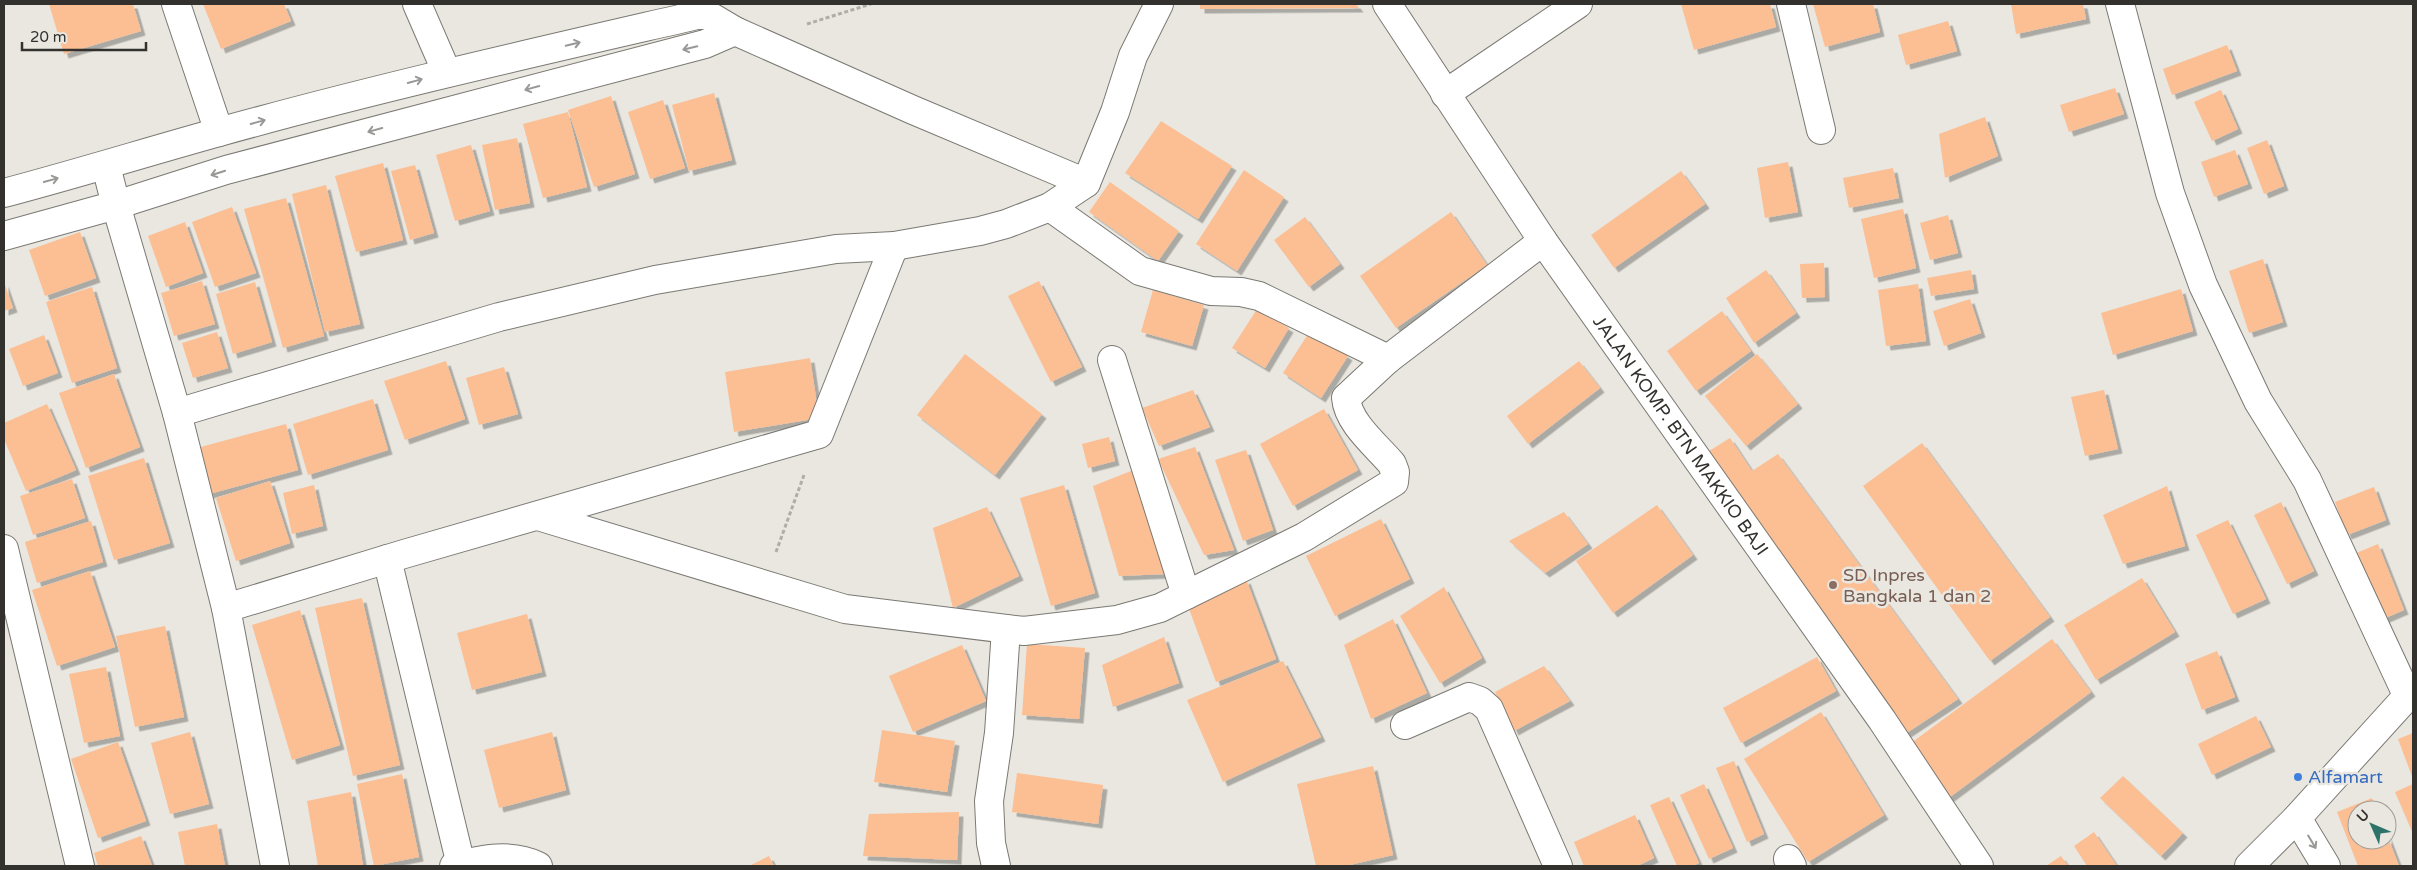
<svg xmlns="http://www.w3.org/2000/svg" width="2417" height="870" font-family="'Varela Round',sans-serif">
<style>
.building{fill:#fcbe93;filter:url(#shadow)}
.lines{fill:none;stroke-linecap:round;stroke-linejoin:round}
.minor-casing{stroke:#7a7973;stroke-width:30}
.path{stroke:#afada7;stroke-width:3;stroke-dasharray:4 2.5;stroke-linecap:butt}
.minor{stroke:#fff;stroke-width:28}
.oneway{stroke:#989896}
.education-dot{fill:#8d6e63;stroke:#e9e7e0;stroke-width:2}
.shop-dot{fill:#3f7fe0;stroke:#e9e7e0;stroke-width:2}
.labels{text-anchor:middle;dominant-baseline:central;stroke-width:5;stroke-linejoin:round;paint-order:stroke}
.street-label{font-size:18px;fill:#32312e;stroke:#e9e7e0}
.education-label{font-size:18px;fill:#785e54;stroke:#e9e7e0;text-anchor:start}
.shop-label{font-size:18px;fill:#366cbe;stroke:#e9e7e0;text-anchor:start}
</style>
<defs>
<filter id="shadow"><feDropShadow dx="4.5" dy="4.5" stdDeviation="0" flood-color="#0004"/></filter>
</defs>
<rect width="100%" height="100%" fill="#e9e7e0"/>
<g class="building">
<polygon points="49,4 133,4 141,31 64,54"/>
<polygon points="203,4 284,4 291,21 221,49"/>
<polygon points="1200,4 1356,4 1359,8 1200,9"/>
<polygon points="1681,4 1770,4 1776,27 1694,50"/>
<polygon points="1813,4 1873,4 1880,32 1825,47"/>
<polygon points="2011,4 2083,4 2086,19 2016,34"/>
<polygon points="1948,21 1957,51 1906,65 1898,35"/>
<polygon points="2227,45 2237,71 2172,95 2163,69"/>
<polygon points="2115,88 2124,114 2069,132 2060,105"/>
<polygon points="2221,90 2238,129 2212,141 2194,102"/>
<polygon points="714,93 732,160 689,171 672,105"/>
<polygon points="611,96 635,174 594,187 568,110"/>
<polygon points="663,100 685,168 650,179 628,112"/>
<polygon points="568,112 587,187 543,198 523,124"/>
<polygon points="1985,117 1998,156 1945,178 1939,134"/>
<polygon points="1161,121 1232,166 1198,219 1125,173"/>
<polygon points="517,138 530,203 495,210 482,145"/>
<polygon points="2267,140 2284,186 2264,194 2247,148"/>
<polygon points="471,145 490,211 455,221 436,155"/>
<polygon points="2235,150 2248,184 2214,197 2201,162"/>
<polygon points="1788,162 1798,212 1765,218 1757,168"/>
<polygon points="383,163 403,240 356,252 335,176"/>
<polygon points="415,165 434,233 410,240 391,171"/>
<polygon points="1893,168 1899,198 1849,208 1843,178"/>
<polygon points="1244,170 1284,197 1237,271 1196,244"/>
<polygon points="1681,171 1705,204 1614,268 1591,235"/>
<polygon points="1110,182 1179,231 1158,261 1089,212"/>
<polygon points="326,185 360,324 325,332 292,194"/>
<polygon points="286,198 324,336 283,348 244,209"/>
<polygon points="232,207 256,273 215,287 192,222"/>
<polygon points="1903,209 1916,268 1874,278 1861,219"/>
<polygon points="1451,212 1487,265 1396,328 1360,276"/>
<polygon points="1948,215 1958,253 1930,260 1920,223"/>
<polygon points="1305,217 1340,264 1309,287 1274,240"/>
<polygon points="185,222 203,273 166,287 148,236"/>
<polygon points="80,232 96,278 45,296 29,250"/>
<polygon points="2263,259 2283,322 2249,333 2229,271"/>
<polygon points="1824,263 1825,297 1802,298 1800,264"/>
<polygon points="1766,270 1796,313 1754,343 1726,298"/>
<polygon points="1971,270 1974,289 1931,296 1927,278"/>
<polygon points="202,281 215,324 174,336 161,293"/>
<polygon points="1039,281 1082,367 1051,382 1008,296"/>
<polygon points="4,282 13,308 4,311"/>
<polygon points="255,282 272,342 233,354 216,294"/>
<polygon points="1918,284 1926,341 1886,346 1878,290"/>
<polygon points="92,287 117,368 72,383 46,302"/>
<polygon points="2181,289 2193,331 2113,355 2101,313"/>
<polygon points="1153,290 1204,305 1192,346 1141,332"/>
<polygon points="1970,299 1981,333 1944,346 1933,311"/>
<polygon points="1257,309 1289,328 1265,368 1232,348"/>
<polygon points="1722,311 1751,351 1696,391 1667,351"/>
<polygon points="1310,331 1348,356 1321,398 1283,373"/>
<polygon points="217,332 228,368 193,378 182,343"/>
<polygon points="44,335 58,373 23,386 9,349"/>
<polygon points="965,354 1042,414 995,475 917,415"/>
<polygon points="1757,354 1798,404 1746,446 1705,396"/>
<polygon points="810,358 819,418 734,432 725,372"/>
<polygon points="446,361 465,419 405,440 384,381"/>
<polygon points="1579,361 1600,388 1528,444 1507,416"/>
<polygon points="504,367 518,414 479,425 466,378"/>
<polygon points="114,374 140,447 86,468 59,393"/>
<polygon points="1193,390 1210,427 1159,446 1142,408"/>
<polygon points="2104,390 2118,449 2085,456 2071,397"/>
<polygon points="373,399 388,450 308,475 293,424"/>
<polygon points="47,404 76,470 26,491 4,439 4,423"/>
<polygon points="1324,409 1358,470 1293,506 1260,444"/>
<polygon points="286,424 298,470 209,494 197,448"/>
<polygon points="1109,437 1115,461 1088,468 1082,444"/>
<polygon points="1730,438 1752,471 1778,454 1958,699 1899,738 1701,456"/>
<polygon points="1922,443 2050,617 1990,661 1863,486"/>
<polygon points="1195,447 1234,550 1204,555 1158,459"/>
<polygon points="1246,450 1273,530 1243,541 1215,460"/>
<polygon points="144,458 170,543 114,560 88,476"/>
<polygon points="1136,469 1166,574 1119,576 1093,486"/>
<polygon points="72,479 85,518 33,535 20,496"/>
<polygon points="270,481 290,543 236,561 216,498"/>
<polygon points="314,485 323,526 292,534 283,493"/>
<polygon points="1064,485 1095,593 1051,606 1020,498"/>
<polygon points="2167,486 2185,546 2123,564 2103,515"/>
<polygon points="2374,487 2386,520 2347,535 2335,502"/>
<polygon points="2281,502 2314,571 2287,584 2254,515"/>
<polygon points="1657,505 1693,555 1613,613 1576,561"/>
<polygon points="987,507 1019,576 953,608 933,528"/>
<polygon points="1564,512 1588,544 1545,573 1509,541"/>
<polygon points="1381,519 1410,579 1335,616 1306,556"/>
<polygon points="2228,520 2266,599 2233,614 2196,535"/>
<polygon points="91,521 103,562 37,583 25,542"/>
<polygon points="2378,544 2404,610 2376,622 2349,556"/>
<polygon points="90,571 115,647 57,666 32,590"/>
<polygon points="2142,578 2175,632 2096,680 2064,625"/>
<polygon points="1246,579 1276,659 1216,682 1188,606"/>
<polygon points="1444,587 1482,658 1440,683 1400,616"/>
<polygon points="362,598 400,765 353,776 315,608"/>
<polygon points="300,610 340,745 292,760 252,625"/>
<polygon points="527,614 542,672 472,690 457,633"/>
<polygon points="1393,619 1427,693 1371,719 1344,645"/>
<polygon points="165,626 184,717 135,727 116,636"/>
<polygon points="1164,637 1179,683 1113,707 1102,665"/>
<polygon points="2052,639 2091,692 1942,803 1903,749"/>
<polygon points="1027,644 1085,648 1079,719 1022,715"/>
<polygon points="962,645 986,701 913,732 889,676"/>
<polygon points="2217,651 2235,697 2202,710 2185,664"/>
<polygon points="1817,657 1836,691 1741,743 1723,708"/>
<polygon points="1283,661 1321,737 1223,782 1187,700"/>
<polygon points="1544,666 1570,701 1514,731 1495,692"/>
<polygon points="106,667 120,736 84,743 69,674"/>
<polygon points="1821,712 1884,815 1808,862 1744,759"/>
<polygon points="2256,716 2271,747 2212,775 2198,744"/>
<polygon points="882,730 955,741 947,792 874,782"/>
<polygon points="190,732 209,804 170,814 151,743"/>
<polygon points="552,732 566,790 499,808 484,750"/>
<polygon points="2413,733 2413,779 2398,739"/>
<polygon points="118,742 146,821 98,838 71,759"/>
<polygon points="1734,761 1764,834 1747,842 1716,768"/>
<polygon points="1373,766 1393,855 1345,866 1316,866 1297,784"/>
<polygon points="1017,773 1103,785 1098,824 1012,812"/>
<polygon points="402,774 419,857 374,866 357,784"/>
<polygon points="2123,776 2183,833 2161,856 2100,798"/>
<polygon points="1704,784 1733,848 1709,859 1680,795"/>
<polygon points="2413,784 2413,834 2395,792"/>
<polygon points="351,792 363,866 318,866 307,801"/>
<polygon points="1669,797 1699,863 1692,866 1677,866 1650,805"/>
<polygon points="2372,798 2377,810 2357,810 2357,840 2387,840 2387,835 2399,866 2358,866 2337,812"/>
<polygon points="959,812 957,860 863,856 869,814"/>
<polygon points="1635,815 1654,858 1637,866 1584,866 1574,842"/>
<polygon points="217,824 225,866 185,866 178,832"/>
<polygon points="2094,832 2117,866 2087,866 2074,846"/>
<polygon points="141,836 152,866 98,866 94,853"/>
<polygon points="769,856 774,866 749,866"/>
<polygon points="2061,856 2068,866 2046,866"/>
</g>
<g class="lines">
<g class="minor-casing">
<g id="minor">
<polyline points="176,4 219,132"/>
<polyline points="417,4 447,73"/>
<path id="s1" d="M1387 4 1543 241 1882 720 1979 866"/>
<polyline points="1791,4 1821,130"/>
<polyline points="2120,4 2170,193 2203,285 2258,401 2307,480 2408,697"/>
<polyline points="1445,94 1578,4"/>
<polyline points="106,166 116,205 177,413 499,317 655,280 836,249 894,246 980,231 1006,224 1050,207 1086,183"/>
<path d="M4 193C76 174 147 152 219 132 377 88 537 52 697 15H708L735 31 913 110 1086 183 1115 112 1133 56 1159 4"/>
<polyline points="1050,207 1140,271 1211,291 1241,292 1259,296 1388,359"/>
<polyline points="4,236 116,205 226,170 705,44 735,31"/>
<polyline points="1112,360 1186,595"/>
<polyline points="177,413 226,608 275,866"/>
<path d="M538 516 845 609 1024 631 1117 620 1160 608 1304 537 1394 482 1395 472 1392 464C1376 445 1348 423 1346 398L1388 359 1543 241"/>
<polyline points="4,549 80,866"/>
<polyline points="387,559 461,865"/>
<polyline points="226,608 404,554 819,434 894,246"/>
<polyline points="1405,725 1469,697 1480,701 1489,709 1558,866"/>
<polyline points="2297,818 2326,866"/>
<polyline points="1788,859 1792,866"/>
<path d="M454 866C483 859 511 853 538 866"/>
<polyline points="996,866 991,843 989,801 999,733 1006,629"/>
<polyline points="2249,866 2297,818 2413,690"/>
</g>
</g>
<g class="path">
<polyline points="807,24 871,4"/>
<polyline points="776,552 804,475"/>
</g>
<use href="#minor" class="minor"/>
</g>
<defs><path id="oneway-shaft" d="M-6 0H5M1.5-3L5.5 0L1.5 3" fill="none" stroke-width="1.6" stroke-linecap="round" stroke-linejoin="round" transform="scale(1.25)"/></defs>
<g class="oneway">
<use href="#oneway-shaft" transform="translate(573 44) rotate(-13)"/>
<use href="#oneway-shaft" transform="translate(690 48) rotate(166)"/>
<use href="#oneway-shaft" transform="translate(415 81) rotate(-15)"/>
<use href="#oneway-shaft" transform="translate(532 88) rotate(165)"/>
<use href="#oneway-shaft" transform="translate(258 122) rotate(-15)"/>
<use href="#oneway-shaft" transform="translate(375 130) rotate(165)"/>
<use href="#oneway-shaft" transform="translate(218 173) rotate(162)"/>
<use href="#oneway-shaft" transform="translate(51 180) rotate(-15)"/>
<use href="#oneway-shaft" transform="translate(2312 842) rotate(59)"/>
</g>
<circle class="education-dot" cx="1833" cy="585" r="5"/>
<circle class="shop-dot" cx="2298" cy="777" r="5"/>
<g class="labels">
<g class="street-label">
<text stroke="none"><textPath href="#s1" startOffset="522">JALAN KOMP. BTN MAKKIO BAJI</textPath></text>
</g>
<g class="education-label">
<text x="1843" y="575">SD Inpres<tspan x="1843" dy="21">Bangkala 1 dan 2</tspan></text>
</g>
<g class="shop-label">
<text x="2308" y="777">Alfamart</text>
</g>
</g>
<rect width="2417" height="870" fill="none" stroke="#32312e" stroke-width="10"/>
<g transform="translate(2372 825) rotate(315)"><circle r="24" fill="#e9e7e0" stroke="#a09e99"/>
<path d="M0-4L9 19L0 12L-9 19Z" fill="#2c7369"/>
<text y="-8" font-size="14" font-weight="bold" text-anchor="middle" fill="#32312e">U</text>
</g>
<path d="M22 42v8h124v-8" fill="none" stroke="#32312e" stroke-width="2.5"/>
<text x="30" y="42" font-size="15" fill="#32312e" stroke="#e9e7e0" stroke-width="4" paint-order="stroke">20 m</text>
</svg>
